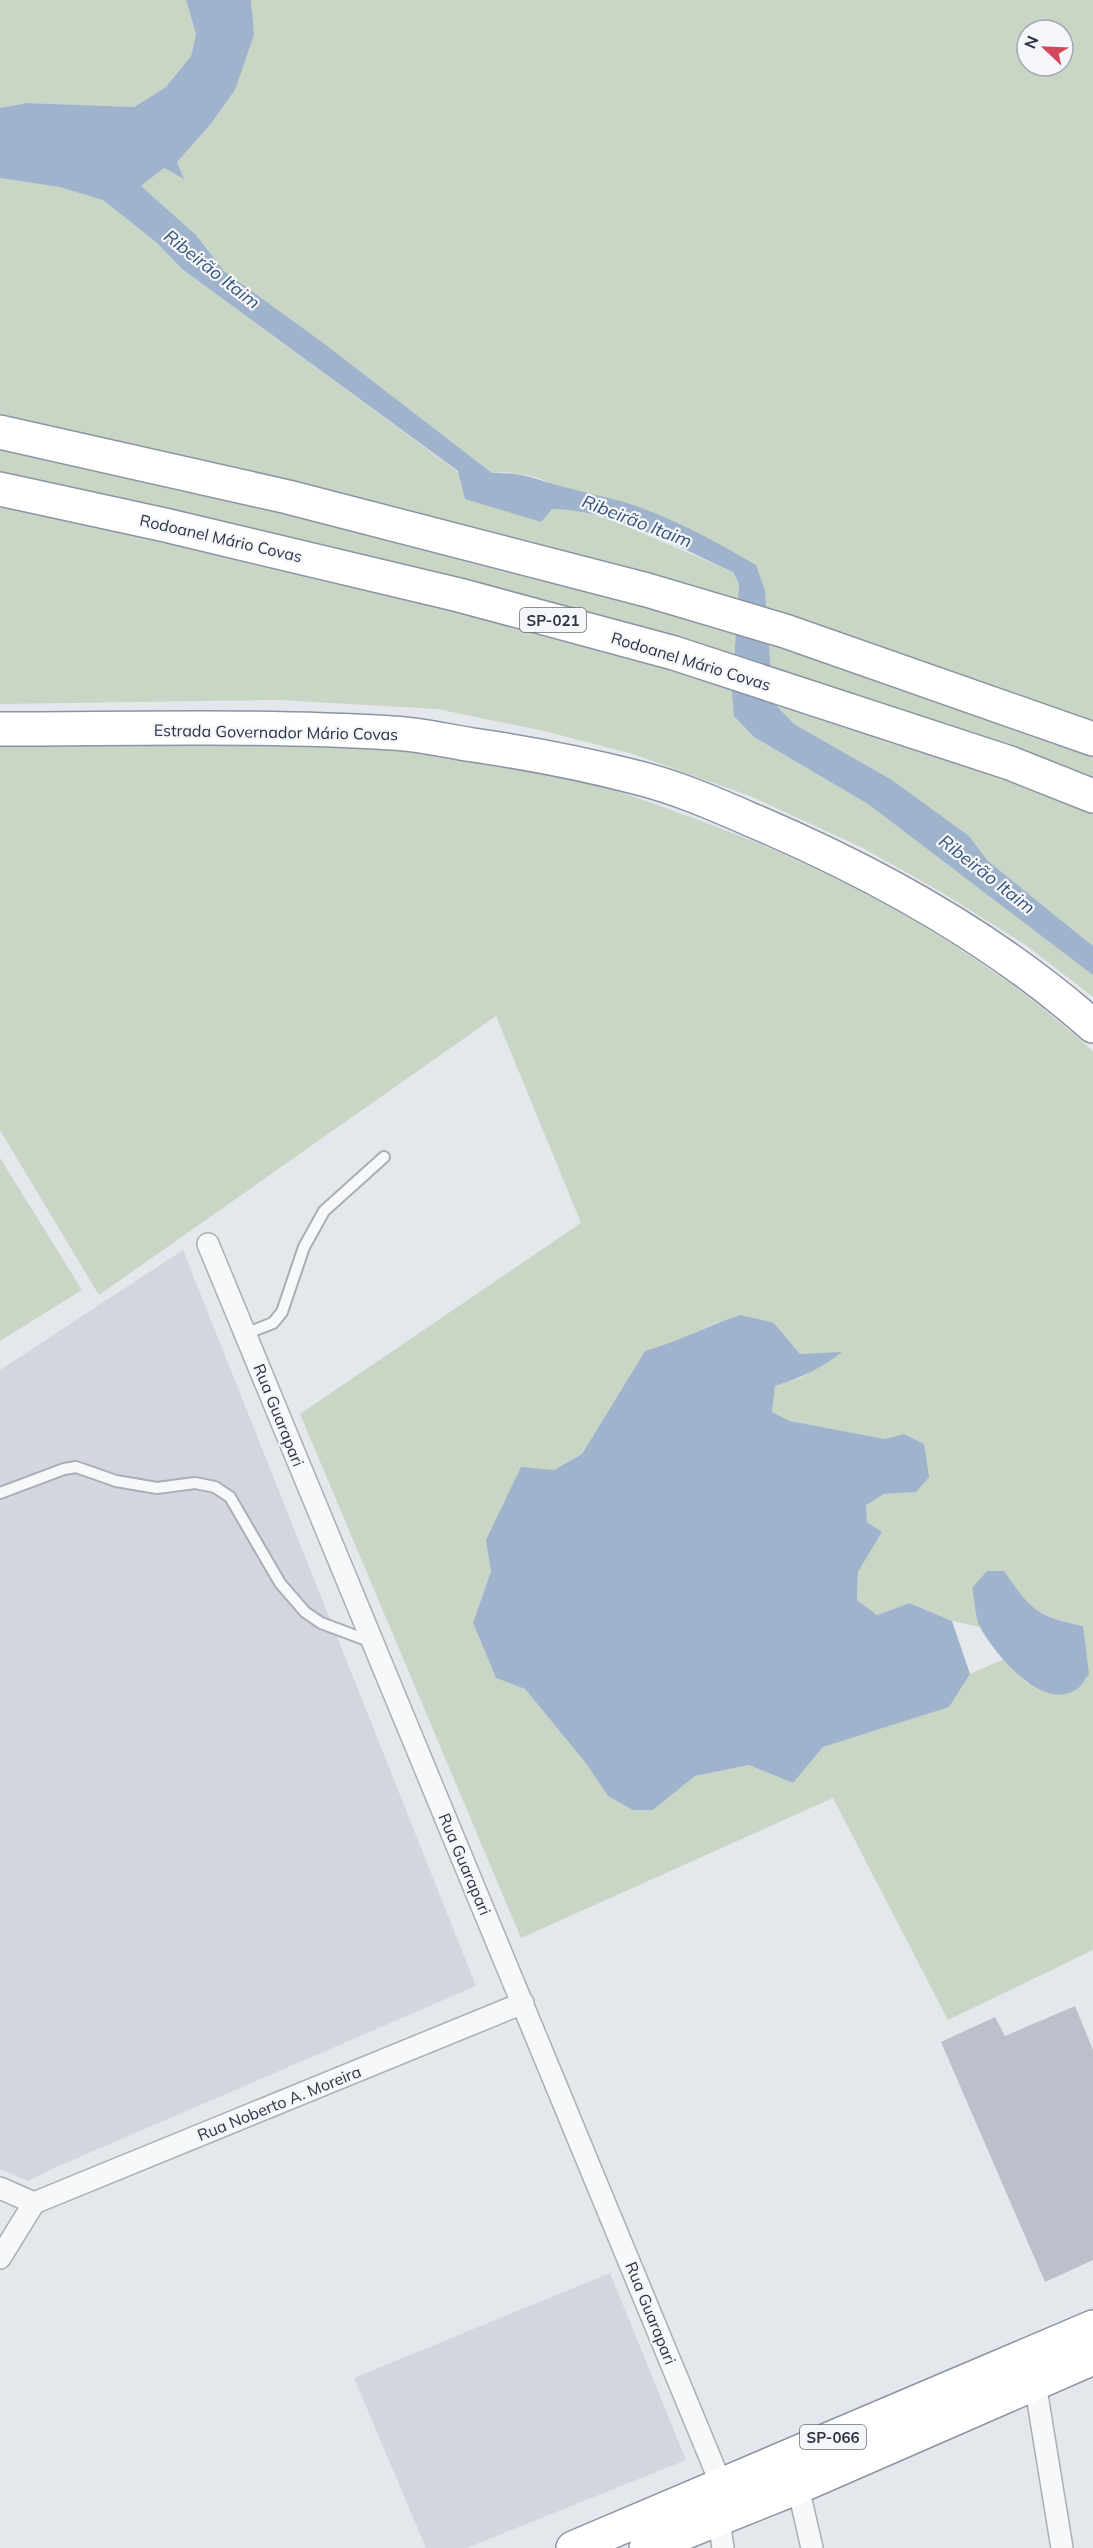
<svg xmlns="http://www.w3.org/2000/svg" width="1093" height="2548" font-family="Mulish,sans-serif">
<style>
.built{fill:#d2d6de}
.green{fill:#c9d6c5;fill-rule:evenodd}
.water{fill:#9fb4cc}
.building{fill:#bbc0ca}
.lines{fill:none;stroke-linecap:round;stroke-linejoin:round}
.service-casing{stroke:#a9aeb7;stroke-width:14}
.minor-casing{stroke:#a9aeb7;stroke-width:24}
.trunk-casing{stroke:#8b94a3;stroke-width:36}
.motorway-casing{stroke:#8b94a3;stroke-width:36}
.service{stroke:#f7f8fa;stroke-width:10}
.minor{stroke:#f7f8fa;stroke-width:21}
.trunk{stroke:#fff;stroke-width:33}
.motorway{stroke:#fff;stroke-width:33}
.labels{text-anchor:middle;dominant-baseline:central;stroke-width:4.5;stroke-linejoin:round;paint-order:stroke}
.shield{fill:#f4f6f9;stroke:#676e7b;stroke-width:1.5}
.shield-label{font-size:15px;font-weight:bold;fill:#2b3445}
.street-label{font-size:16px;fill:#2b3445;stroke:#f4f6f9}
.water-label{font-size:18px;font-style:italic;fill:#34527a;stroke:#f4f6f9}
</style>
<rect width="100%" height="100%" fill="#e4e7ec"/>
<g class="built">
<polygon points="183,1250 476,1986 54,2168 28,2181 0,2169 0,1370"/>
<polygon points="610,2273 686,2460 466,2548 426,2548 354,2378"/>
</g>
<g class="green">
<polygon points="0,0 186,0 196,34 191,56 166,87 134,107 27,103 0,108"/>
<path d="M251 0H1093V946L988 861 969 836 892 780 794 724 773 702 765 590 756 565 536 477 507 472 492 473 323 343 224 271 196 235 141 186 164 168 183 178 177 162 210 125 235 90 252 5ZM1027 30H1063V66H1027Z"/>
<polygon points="0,178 59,187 103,200 157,243 182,269 458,472 552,509 573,509 614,521 733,572 739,584 732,693 754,737 868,804 1093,974 1093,997 1027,946 941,892 861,847 750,796 633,754 544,731 437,709 280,700 0,704"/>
<path d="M247 741C285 743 324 743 362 746 434 752 507 764 577 780 617 789 657 805 696 819 841 872 978 947 1093 1051V1950L948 2020 833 1798 521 1938 300 1414 581 1223 496 1016 99 1295 0 1130V744ZM718 1322 774 1323 800 1354 840 1353 801 1378 775 1386 772 1412 790 1421 885 1439 904 1434 916 1492 884 1494 866 1504 867 1522 882 1532 858 1572 857 1601 877 1615 911 1603 952 1621 980 1627 972 1588 1003 1571C1031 1610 1036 1616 1083 1626L1028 1684 1004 1659 970 1674 948 1707 823 1747 793 1783 749 1765 695 1776 653 1810 608 1796 585 1762 525 1689 496 1678 473 1623 491 1571 554 1470 582 1454 645 1351 672 1343Z"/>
<polygon points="0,1158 82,1290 0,1341"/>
</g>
<g class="water">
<path d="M186 0H251L254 35 235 90 210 125 177 162 184 179 164 168 141 186 196 235 224 271 322 342 492 473C523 472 536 480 564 487 590 494 619 499 644 509 684 524 720 544 756 565L765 590 773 702 794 724 892 780 969 836 988 861 1093 946V975L868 804 754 737 734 716 732 693 739 584 733 572C677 547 615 510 552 509L541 522 465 499 458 471 182 269 157 243 103 200 59 187 0 178V108L27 103 134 107 166 87 191 56 196 34Z"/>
<path d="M741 1315 774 1323 800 1354 842 1352C821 1369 800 1378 775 1386L772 1412 790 1421 885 1439 904 1434 924 1444 929 1477 916 1492 884 1494 866 1505 867 1522 882 1532 858 1572 857 1600 877 1615 910 1603 952 1621 970 1674 949 1707 823 1747 793 1783 749 1765 695 1776 653 1810H633L608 1796 585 1762 525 1689 496 1678 473 1623 491 1571 486 1540 521 1467 554 1470 582 1454 645 1351C678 1342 708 1325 741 1315Z"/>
<path d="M987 1571H1004C1031 1610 1036 1616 1083 1626L1089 1674C1085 1678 1082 1686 1077 1689 1043 1713 996 1655 981 1629 975 1619 975 1601 972 1588Z"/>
</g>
<polygon class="building" points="1075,2006 1093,2050 1093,2260 1045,2282 941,2042 995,2017 1005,2036"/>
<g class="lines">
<g class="service-casing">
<g id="service">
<polyline points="245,1334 273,1323 282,1312 304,1247 324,1211 384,1157"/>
<polyline points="0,1493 64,1469 76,1467 116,1481 157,1488 195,1483 215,1487 230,1497 280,1583 305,1612 321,1623 372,1642"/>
</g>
</g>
<g class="minor-casing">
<g id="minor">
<polyline points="208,1244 721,2484"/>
<polyline points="0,2188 34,2203"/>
<polyline points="34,2203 523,2003"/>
<polyline points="0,2258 34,2203"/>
<polyline points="1035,2383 1062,2548"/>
<polyline points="798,2487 812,2548"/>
<polyline points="719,2519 723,2548"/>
</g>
</g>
<g class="trunk-casing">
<g id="trunk">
<path d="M0 729C130 729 262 725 392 733 419 734 446 741 473 745 529 753 585 764 639 778 679 788 717 805 754 821 876 873 994 938 1093 1026"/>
<polyline points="573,2548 1093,2327"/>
<polyline points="646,2548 798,2487 1093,2358"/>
</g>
</g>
<g class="motorway-casing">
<g id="motorway">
<polyline points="0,432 288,497 647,590 785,631 1093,739"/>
<polyline points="0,489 165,525 459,595 674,653 1010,763 1093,796"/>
</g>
</g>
<use href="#service" class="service"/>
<use href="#minor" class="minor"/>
<use href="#trunk" class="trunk"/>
<use href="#motorway" class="motorway"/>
</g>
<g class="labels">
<g class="shield">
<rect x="520" y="608" width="66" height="24" rx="4.5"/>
<rect x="800" y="2425" width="66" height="24" rx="4.5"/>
</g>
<g class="shield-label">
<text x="553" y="620">SP-021</text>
<text x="833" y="2437">SP-066</text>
</g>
<g class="street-label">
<text transform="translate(221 538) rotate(13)">Rodoanel Mário Covas</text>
<text transform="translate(691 661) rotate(17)">Rodoanel Mário Covas</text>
<text transform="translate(276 732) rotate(1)">Estrada Governador Mário Covas</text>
<text transform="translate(279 1415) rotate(68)">Rua Guarapari</text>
<text transform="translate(465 1864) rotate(67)">Rua Guarapari</text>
<text transform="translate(279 2103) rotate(-22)">Rua Noberto A. Moreira</text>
<text transform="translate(651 2313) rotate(68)">Rua Guarapari</text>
</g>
<g class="water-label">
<text transform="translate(212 269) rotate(38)">Ribeirão Itaim</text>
<text transform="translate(637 521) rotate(21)">Ribeirão Itaim</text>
<text transform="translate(987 874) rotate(38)">Ribeirão Itaim</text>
</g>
</g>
<g transform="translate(1045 48) rotate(293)"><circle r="28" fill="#f4f6f9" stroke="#a4a8b1" stroke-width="1.5"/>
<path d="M0-4.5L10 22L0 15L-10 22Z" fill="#d1495b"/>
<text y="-9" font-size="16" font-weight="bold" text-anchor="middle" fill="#2b3445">N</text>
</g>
</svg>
